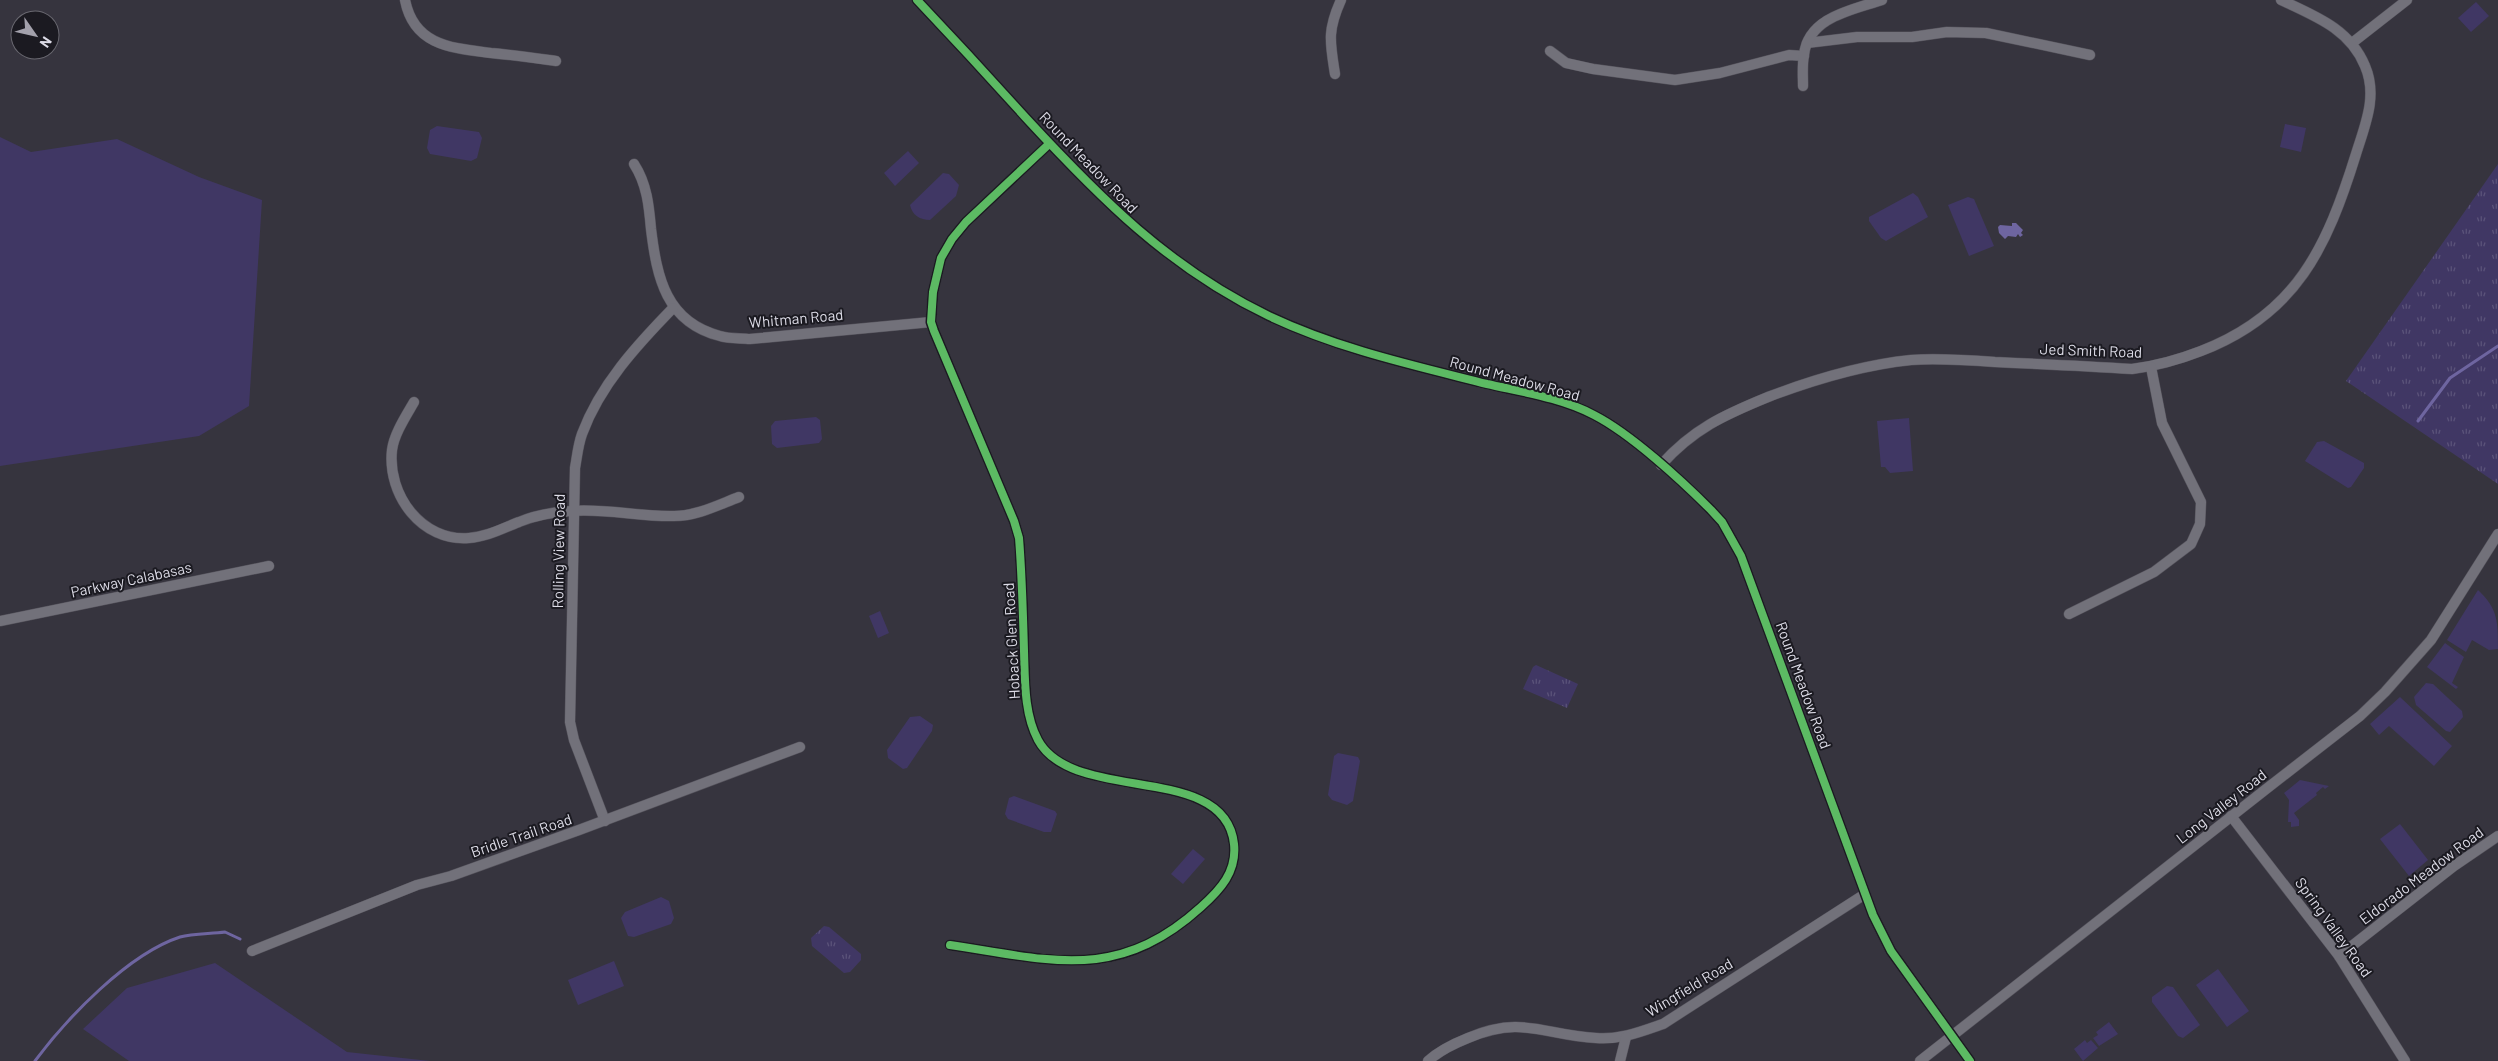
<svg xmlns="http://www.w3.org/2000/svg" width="2498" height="1061" font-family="Barlow,sans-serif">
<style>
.green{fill:#403764}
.park{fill:url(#park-tufts)}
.water{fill:#6e65a0}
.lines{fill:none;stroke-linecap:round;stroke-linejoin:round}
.stream{stroke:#6e65a0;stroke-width:3}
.minor-casing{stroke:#54525b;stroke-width:11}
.minor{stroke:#72717a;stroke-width:10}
.cycleway-casing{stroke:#1b1a21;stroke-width:11}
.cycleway{stroke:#5cba63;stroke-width:8}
.labels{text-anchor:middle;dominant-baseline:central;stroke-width:4;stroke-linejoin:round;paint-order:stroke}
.street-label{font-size:15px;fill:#dddce7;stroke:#1b1a21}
</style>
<defs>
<pattern id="park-tufts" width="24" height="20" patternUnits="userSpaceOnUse" patternTransform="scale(1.25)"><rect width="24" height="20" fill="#403764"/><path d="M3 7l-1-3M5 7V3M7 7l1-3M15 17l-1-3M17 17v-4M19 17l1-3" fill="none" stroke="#5b537a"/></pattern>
</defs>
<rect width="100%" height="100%" fill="#36343e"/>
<g class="green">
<polygon points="2476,2 2489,16 2471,32 2458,18"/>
<polygon points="2285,124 2306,128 2301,152 2280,147"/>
<polygon points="437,126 479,132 482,138 477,158 471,161 430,154 427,148 430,130"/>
<polygon points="0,137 31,152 117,139 199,177 262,200 249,406 199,436 0,466"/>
<polygon points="908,151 919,163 895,186 884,173"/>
<path d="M943 173 949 174 959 185 956 196 930 220C920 220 912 215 910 205Z"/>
<polygon points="1913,193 1918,197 1928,217 1886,241 1881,238 1869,221 1869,217"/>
<polygon points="1968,197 1974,199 1994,246 1969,256 1948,205"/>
<polygon points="816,417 820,420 822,439 819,443 777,448 772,444 771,426 775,421"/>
<polygon points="1909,418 1913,471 1890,473 1885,467 1881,467 1877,421"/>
<polygon points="2324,441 2364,463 2364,468 2351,487 2348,488 2305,461 2317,442"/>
<path d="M2478 590C2498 609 2498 621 2498 649L2489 650 2472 640 2466 652 2447 640Z"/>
<polygon points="880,611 889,633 878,638 869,616"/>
<polygon points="2445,643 2464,657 2452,683 2458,687 2456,689 2427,667"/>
<polygon points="2426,683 2433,684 2462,711 2463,717 2450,732 2446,731 2416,705 2414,697"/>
<polygon points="2400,697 2452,746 2434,766 2389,726 2379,735 2370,724"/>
<polygon points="920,716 933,725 932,731 907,768 903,769 888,758 887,750 910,717"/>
<polygon points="1338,753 1358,757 1360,761 1353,801 1347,805 1332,800 1328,795 1334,756"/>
<polygon points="2300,780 2329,786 2325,789 2323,787 2316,793 2317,795 2294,813 2299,820 2299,826 2291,827 2291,822 2288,822 2289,800 2284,793"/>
<polygon points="1014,796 1055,811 1057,814 1051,832 1044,832 1008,819 1005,814 1009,798"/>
<polygon points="2400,824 2428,860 2409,876 2380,839"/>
<polygon points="1193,849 1205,859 1183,884 1171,874"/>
<polygon points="661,897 669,901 674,918 671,924 634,937 628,936 621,918 625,912"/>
<polygon points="614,961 624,986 578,1005 568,980"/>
<polygon points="215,963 347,1052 430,1061 129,1061 83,1029 127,988"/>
<polygon points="2218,969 2249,1011 2227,1027 2196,985"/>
<polygon points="2167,986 2173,987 2200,1025 2183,1038 2178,1036 2152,1002 2152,997"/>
<polygon points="2109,1022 2118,1034 2099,1046 2093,1038 2098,1035 2096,1032"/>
<polygon points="2085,1040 2087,1043 2091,1040 2098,1048 2083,1061 2074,1049"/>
</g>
<g class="park">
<polygon points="2498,164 2498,484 2346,381"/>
<polygon points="1536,665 1578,684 1567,708 1523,689 1533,667"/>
<polygon points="824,926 829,927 861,954 861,960 850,972 844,973 812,946 811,938"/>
</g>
<polygon class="water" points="2012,223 2016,223 2023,230 2021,233 2023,235 2020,237 2018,234 2016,237 2008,236 2005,239 1999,233 1998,227 2000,225 2012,226"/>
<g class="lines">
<g class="stream">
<polyline points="2418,421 2450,378 2498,346"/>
<path d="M35 1061C67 1018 128 954 180 937 193 933 211 934 225 932L240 939"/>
</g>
<g class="minor-casing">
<g id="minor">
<path d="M405 0C414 46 452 48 491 53 513 55 534 58 556 61"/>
<path d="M917 0C954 39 990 78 1026 118 1100 198 1169 268 1269 316 1339 349 1412 365 1487 384 1522 392 1562 398 1594 415 1631 434 1681 480 1711 510L1722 522 1741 556 1873 915 1891 951 1970 1061"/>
<polyline points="1807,43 1857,37 1912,37 1947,32 1986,33 2090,55"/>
<polyline points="2352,43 2407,0"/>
<polyline points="1550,51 1566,63 1593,69 1675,80 1720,73 1789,55 1804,56"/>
<path d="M1335 74C1330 42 1327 31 1341 0"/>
<path d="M1803 86C1803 76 1802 65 1804 55 1808 17 1852 10 1882 0"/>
<path d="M634 164C647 184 649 206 651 229 657 278 666 322 720 336 729 339 741 338 750 339L931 322"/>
<path d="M414 402C406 416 394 434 392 450 387 495 422 542 469 538 487 537 503 528 519 522 536 515 553 512 571 511 605 508 640 517 674 516 697 516 718 505 739 497"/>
<path d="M1661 465C1693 429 1724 415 1768 397 1815 379 1862 365 1911 360 1939 358 1967 360 1995 362 2041 364 2086 366 2132 369 2156 366 2178 360 2201 351 2297 314 2327 247 2356 154 2365 125 2378 96 2365 66 2350 29 2315 16 2281 0"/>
<polyline points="2069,614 2154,572 2191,544 2200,524 2201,502 2162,423 2151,367"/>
<polyline points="0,621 269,566"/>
<polyline points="2231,816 2339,956 2405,1061"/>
<path d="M605 821 574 740 570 722 575 468C577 457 578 445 582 434 600 385 637 345 673 308"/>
<path d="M950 945C1051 960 1117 983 1201 907 1220 890 1237 872 1234 844 1225 761 1073 805 1038 740 1024 714 1025 680 1024 651 1023 614 1022 575 1019 538L1014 521 934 331 931 322 933 292 941 258 952 239 966 222 1049 144"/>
<polyline points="252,951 417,885 451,876 579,830 800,747"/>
<polyline points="2339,956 2454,866 2498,836"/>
<path d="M1428 1061C1440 1050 1453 1044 1468 1038 1523 1015 1543 1035 1596 1038 1620 1040 1640 1032 1663 1024L1865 894"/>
<polyline points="1620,1061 1626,1037"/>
<polyline points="1920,1061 2270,786 2360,716 2385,692 2431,640 2498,534"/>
</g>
</g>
<use href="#minor" class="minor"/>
<g class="cycleway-casing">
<g id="cycleway">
<path d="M917 0C954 39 990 78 1026 118 1100 198 1169 268 1269 316 1339 349 1412 365 1487 384 1522 392 1562 398 1594 415 1631 434 1681 480 1711 510L1722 522 1741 556 1873 915 1891 951 1970 1061"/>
<path d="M950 945C1051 960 1117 983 1201 907 1220 890 1237 872 1234 844 1225 761 1073 805 1038 740 1024 714 1025 680 1024 651 1023 614 1022 575 1019 538L1014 521 934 331 931 322 933 292 941 258 952 239 966 222 1049 144"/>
</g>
</g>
<use href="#cycleway" class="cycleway"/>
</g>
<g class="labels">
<g class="street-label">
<text transform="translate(1089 162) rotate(46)">Round Meadow Road</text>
<text transform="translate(796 318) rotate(-5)">Whitman Road</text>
<text transform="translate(2091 350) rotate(2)">Jed Smith Road</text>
<text transform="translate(1515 378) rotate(15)">Round Meadow Road</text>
<text transform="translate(558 551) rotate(-89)">Rolling View Road</text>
<text transform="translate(131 579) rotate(-12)">Parkway Calabasas</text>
<text transform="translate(1011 641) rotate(-93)">Hoback Glen Road</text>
<text transform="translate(1804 685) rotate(70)">Round Meadow Road</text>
<text transform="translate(2221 806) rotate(-38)">Long Valley Road</text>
<text transform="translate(521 835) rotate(-19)">Bridle Trail Road</text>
<text transform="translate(2421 875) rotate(-37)">Eldorado Meadow Road</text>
<text transform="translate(2334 927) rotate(54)">Spring Valley Road</text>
<text transform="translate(1689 987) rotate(-31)">Wingfield Road</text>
</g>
</g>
<g transform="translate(35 35) rotate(124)"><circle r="24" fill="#1b1a21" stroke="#696870"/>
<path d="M0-4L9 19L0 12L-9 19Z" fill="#a3a1ac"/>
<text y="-8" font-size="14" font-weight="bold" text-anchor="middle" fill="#dddce7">N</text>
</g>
</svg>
